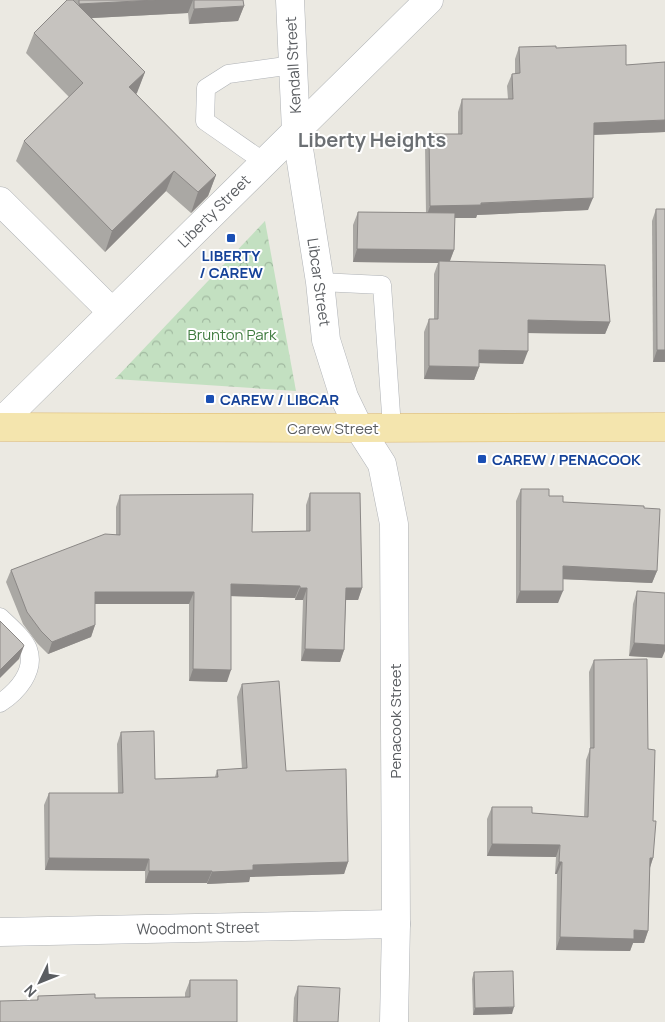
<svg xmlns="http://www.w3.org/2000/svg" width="665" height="1022" font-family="Manrope,sans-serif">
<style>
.park{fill:url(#park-crowns)}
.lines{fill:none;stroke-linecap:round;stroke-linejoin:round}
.service-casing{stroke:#afb2b6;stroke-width:19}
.minor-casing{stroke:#afb2b6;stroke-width:29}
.secondary-casing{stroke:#afb2b5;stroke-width:29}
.primary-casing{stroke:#deb768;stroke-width:29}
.service{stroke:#fff;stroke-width:18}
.minor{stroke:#fff;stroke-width:28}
.secondary{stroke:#fff;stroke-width:28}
.primary{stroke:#f4e5ae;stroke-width:28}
.wall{fill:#aaa8a4}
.shaded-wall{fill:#8b8886}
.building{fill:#c6c3bf;stroke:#8b8886}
.transit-dot{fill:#1a4fb4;stroke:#fff;stroke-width:2}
.labels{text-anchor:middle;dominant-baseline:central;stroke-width:4;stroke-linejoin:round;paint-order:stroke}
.street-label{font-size:15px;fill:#5a5d61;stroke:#fff}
.transit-label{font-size:15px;font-weight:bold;fill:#164399;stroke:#fff;text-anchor:start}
.park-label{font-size:15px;fill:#3f7b3f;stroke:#fff}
.district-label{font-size:20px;font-weight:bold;fill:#6b6f73;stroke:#fff}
</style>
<defs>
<pattern id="park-crowns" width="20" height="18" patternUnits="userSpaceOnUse" patternTransform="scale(1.25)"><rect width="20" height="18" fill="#c3e0c1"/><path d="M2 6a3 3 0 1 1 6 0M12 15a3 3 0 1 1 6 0" fill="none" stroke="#a1b9a0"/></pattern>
</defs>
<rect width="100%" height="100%" fill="#ebe9e2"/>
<polygon class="park" points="265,221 296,391 115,379"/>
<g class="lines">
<g class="service-casing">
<g id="service">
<polyline points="264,162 205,121 206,88 228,74 293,65"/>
<polyline points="320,282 382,285 392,428"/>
<path d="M0 617C9 626 23 637 28 649 36 671 17 692 0 703"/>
</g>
</g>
<g class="minor-casing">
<g id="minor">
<polyline points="290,0 296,130 320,282 326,340 344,397 359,428 382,464 394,524 396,924 394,1022"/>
<polyline points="0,201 112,312"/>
<polyline points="0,932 396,924"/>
</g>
</g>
<g class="secondary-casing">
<polyline id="secondary" points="0,423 429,0"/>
</g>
<g class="primary-casing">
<polyline id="primary" points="0,427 359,428 665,427"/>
</g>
<use href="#service" class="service"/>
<use href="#minor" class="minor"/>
<use href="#secondary" class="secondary"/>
<use href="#primary" class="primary"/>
</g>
<g class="wall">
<polygon points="67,0 243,0 244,6 238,21 189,24 188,13 92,18 145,72 136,94 216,175 208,196 191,213 166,191 105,252 16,161 24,141 69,97 26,53 34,33"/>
<polygon points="519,47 556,48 626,65 665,62 665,132 594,135 588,210 477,215 476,218 454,218 454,250 450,261 610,322 605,334 528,333 523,364 479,363 479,367 474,380 424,379 424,332 429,319 434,319 434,274 438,263 353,262 353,225 358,212 426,213 425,146 429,134 458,134 458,112 462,99 508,99 507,86 512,74 515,74 515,59"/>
<polygon points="656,209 665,362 653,362 652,221"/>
<polygon points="521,489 563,502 644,508 657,571 652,583 563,579 558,603 516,603 516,501"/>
<polygon points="310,493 362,588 358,600 346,600 344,650 340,662 301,661 303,600 295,600 295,598 231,596 227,682 189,681 189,604 95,604 95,625 91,637 48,654 37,643 23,624 6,582 11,570 116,535 116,507 120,495 252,532 306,531 306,505"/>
<polygon points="637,591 662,658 629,656 633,604"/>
<polygon points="594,660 648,749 653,821 653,858 650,868 648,931 644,943 633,943 630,951 556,950 557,874 555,874 556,857 487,856 487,819 492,807 532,813 584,817 586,760 590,749 589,672"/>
<polygon points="242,684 286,771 348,862 344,874 250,877 249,882 207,884 207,883 145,883 145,871 45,870 44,805 49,793 118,793 117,744 121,732 155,779 215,777 217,770 242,769 237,697"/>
<polygon points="474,972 512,1014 473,1015 472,979"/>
<polygon points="190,980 237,1022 37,1000 38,996 95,998 185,997 185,993"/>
<polygon points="298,986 338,1022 293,1022 294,998"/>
</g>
<g class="shaded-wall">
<polygon points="156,0 193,0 188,13 74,19 79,4"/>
<polygon points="244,6 238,21 189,24 194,9"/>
<polygon points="145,72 137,93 122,108 129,87"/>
<polygon points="665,120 665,132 590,135 594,123"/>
<polygon points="174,171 166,191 105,252 112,231"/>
<polygon points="216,175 208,196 191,213 198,192"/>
<polygon points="593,198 588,210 477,215 476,218 426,218 430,206"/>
<polygon points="357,249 454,250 449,263 439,261 438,263 353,262"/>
<polygon points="528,320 610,322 605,334 524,333"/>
<polygon points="479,350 528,351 523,364 474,363"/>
<polygon points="657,350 665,350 665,362 653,362"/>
<polygon points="429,366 479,367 474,380 424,379"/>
<polygon points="563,566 657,571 652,583 558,579"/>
<polygon points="231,584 300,586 295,598 227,596"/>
<polygon points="300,588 307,588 303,600 295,600"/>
<polygon points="346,588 362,588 358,600 342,600"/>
<polygon points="520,591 563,591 558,603 516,603"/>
<polygon points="95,592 194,592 189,604 91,604"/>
<polygon points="95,625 91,637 48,654 52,642"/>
<polygon points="634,643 665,645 665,651 662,658 629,656"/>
<polygon points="24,646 19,659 0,678 0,670"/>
<polygon points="305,649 344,650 340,662 301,661"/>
<polygon points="193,669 231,670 227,682 189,681"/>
<polygon points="492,844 560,845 556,857 487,856"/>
<polygon points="49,858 149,859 145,871 45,870"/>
<polygon points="650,858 653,858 649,870"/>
<polygon points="348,862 344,874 250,877 249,882 207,884 212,872 253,865"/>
<polygon points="559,862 562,862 557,874 555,874"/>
<polygon points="149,871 212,871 207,883 145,883"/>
<polygon points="634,930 648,931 644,943 633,943 630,951 556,950 560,937"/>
<polygon points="514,1007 512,1014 473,1015 475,1008"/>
</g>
<g class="building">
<polygon points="67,0 73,0 145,72 129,87 216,175 198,192 174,171 112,231 24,141 83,83 34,33"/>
<polygon points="79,0 156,0 79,4"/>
<polygon points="194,0 243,0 244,6 194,9"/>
<polygon points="626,45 626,65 665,62 665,120 594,123 593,198 481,203 481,205 430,206 429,134 462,134 462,99 513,99 512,74 520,73 519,47 556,46 556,48"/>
<polygon points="656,209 665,209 665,350 657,350"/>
<polygon points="358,212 455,213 454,250 357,249"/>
<polygon points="439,261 605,265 610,322 528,320 528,351 479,350 479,367 429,366 429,319 438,319"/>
<polygon points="521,489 549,489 549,496 563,496 563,502 644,506 644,508 660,509 657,571 563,566 563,591 520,591"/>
<polygon points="310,493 360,493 362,588 346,588 344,650 305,649 307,588 300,588 300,586 231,584 231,670 193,669 194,592 95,592 95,625 52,642 41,631 27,612 11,570 105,534 120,535 120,495 253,494 252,532 310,531"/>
<polygon points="637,591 665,593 665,645 634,643"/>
<polygon points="0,621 23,644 24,646 0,670"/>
<polygon points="647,659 648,749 655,750 653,821 656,821 653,858 650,858 648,931 634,930 634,939 560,937 562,862 559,862 560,845 492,844 492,807 532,807 532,813 588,817 590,748 594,748 594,660"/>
<polygon points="279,681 286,771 346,769 348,862 253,865 253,870 212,872 212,871 149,871 149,859 49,858 49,793 123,793 121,732 154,731 155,779 218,777 217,770 247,768 242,684"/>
<polygon points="513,971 514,1007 475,1008 474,972"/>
<polygon points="190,980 237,980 237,1022 0,1022 0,1001 38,1000 38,996 95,994 95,998 190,997"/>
<polygon points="298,986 340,988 338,1022 297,1022"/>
</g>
<g class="transit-dot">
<rect x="226" y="233" width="10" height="10" rx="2.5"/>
<rect x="205" y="394" width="10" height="10" rx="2.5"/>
<rect x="477" y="454" width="10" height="10" rx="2.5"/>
</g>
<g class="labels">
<g class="street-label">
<text transform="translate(293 65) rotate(-93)">Kendall Street</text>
<text transform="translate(214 211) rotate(-45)">Liberty Street</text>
<text transform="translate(319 282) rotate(82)">Libcar Street</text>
<text x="333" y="428">Carew Street</text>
<text transform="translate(395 721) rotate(-90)">Penacook Street</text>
<text transform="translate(198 928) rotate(-1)">Woodmont Street</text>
</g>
<g class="transit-label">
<text x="231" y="255" text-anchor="middle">LIBERTY<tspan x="231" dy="17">/ CAREW</tspan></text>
<text x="220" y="399">CAREW / LIBCAR</text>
<text x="492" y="459">CAREW / PENACOOK</text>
</g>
<g class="park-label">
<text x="232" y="334">Brunton Park</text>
</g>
<g class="district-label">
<text x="372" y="139">Liberty Heights</text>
</g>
</g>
<g transform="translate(40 982) rotate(227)" stroke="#ffffff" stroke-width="4" paint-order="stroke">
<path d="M0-4L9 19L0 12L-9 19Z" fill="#5a5d61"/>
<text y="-8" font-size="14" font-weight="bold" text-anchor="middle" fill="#5a5d61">N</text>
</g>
</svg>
